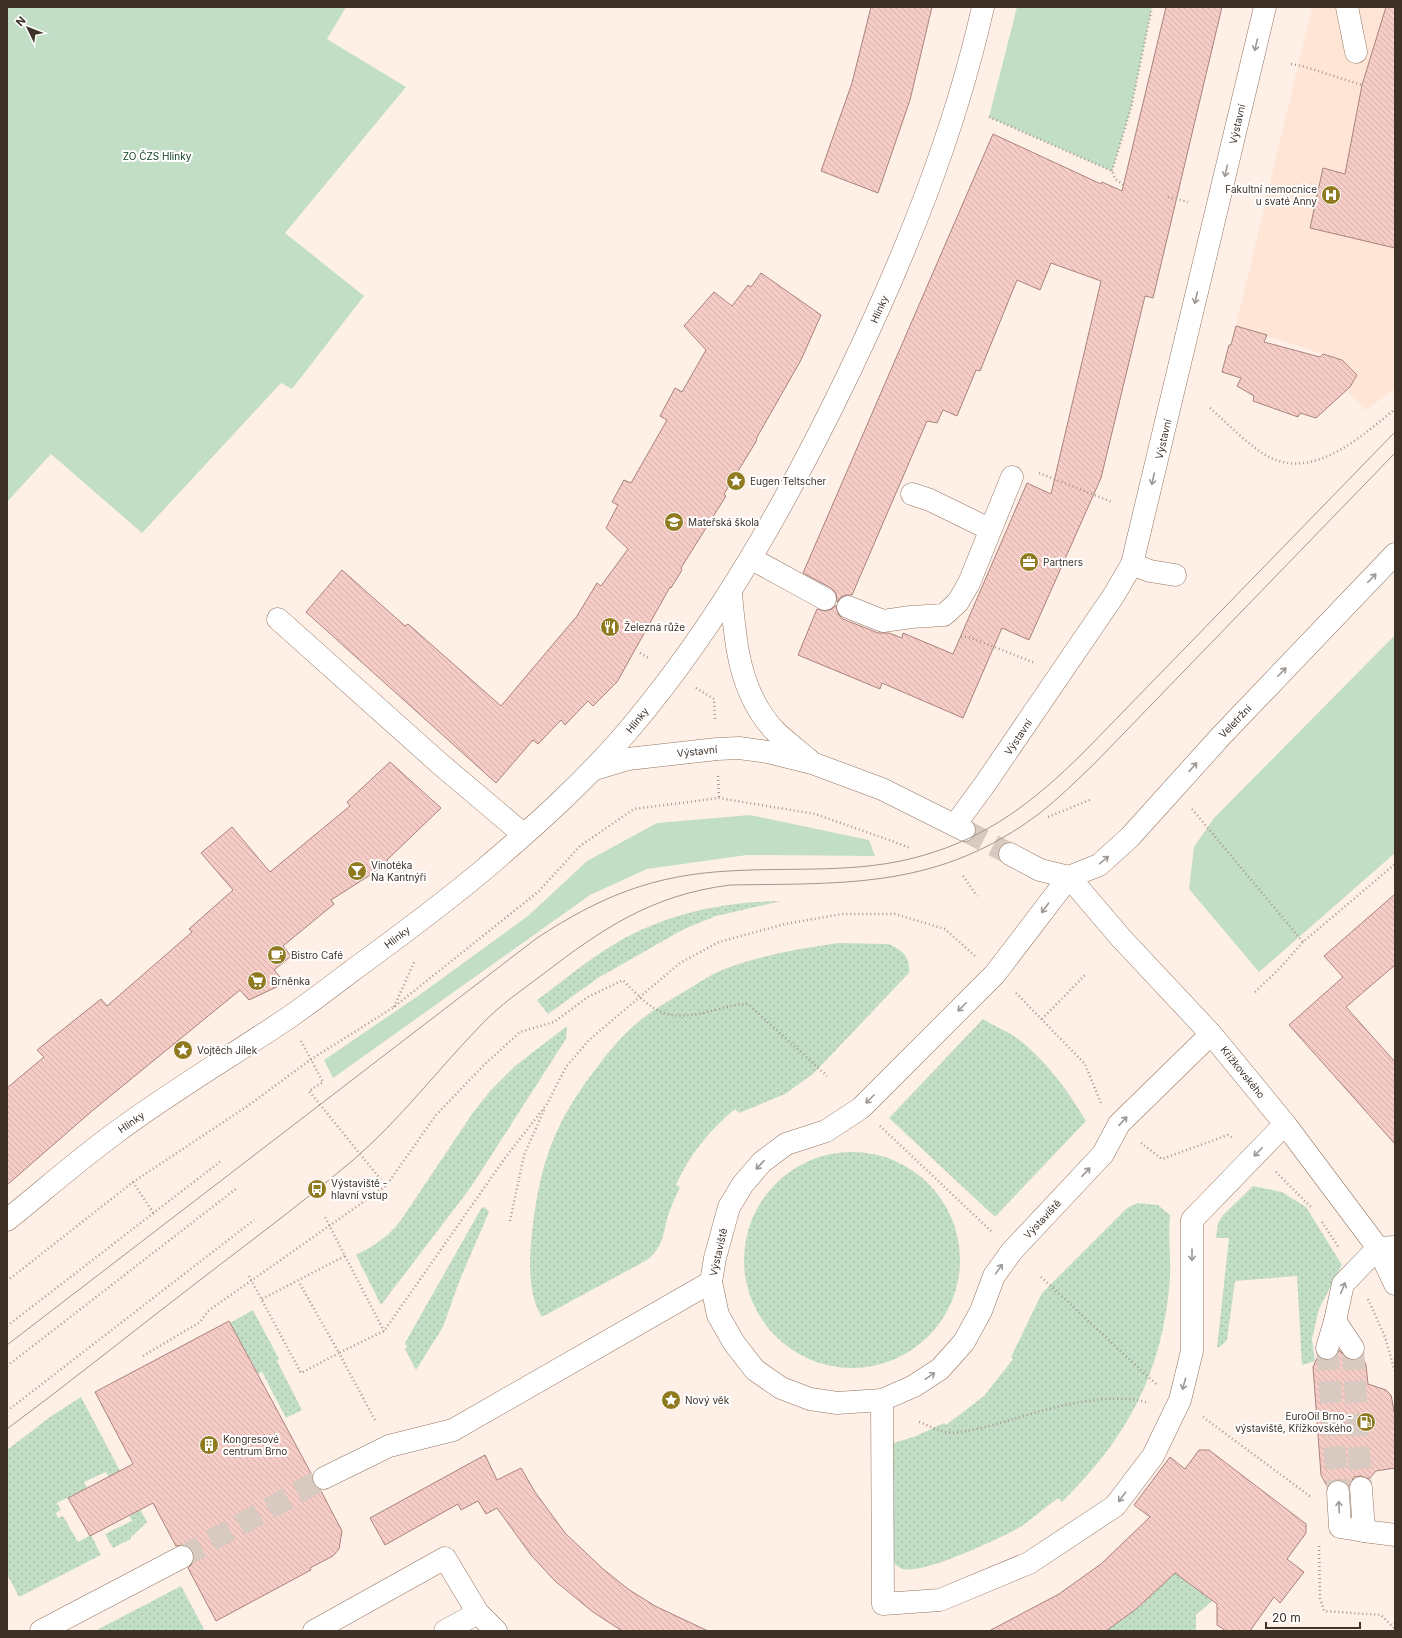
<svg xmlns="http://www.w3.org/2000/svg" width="1402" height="1638" font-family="Inter,sans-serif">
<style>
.built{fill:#fee5d5}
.grass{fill:url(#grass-dots)}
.green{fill:#c2dec6}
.building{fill:url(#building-back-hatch);stroke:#a9837d}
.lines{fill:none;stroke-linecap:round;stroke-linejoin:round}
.minor-tunnel{stroke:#d8cac1;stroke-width:22;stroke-dasharray:22 11;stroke-linecap:butt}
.minor-casing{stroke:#937560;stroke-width:23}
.path{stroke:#a6988f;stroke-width:2.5;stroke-dasharray:1 3;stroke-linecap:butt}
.minor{stroke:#fff;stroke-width:22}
.tram{stroke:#a4968d;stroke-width:1}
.oneway{stroke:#9e9894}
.labels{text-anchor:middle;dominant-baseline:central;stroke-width:4;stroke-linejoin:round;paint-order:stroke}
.street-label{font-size:10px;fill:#3e3128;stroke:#fff}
.park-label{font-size:10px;fill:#0a3e1b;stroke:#fff}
.poi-label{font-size:10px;fill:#3e3128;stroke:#fff;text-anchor:start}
</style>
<defs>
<pattern id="grass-dots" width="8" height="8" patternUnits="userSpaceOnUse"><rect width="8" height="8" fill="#c2dec6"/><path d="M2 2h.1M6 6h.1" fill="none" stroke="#a8bfaa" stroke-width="1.8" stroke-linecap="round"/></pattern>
<pattern id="building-back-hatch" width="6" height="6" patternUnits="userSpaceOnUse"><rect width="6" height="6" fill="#f6ccc6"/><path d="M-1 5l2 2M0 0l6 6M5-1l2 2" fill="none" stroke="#d4b0aa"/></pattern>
</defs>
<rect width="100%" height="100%" fill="#fff0e7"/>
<polygon class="built" points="1312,7 1395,7 1395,388 1366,410 1348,392 1357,375 1342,360 1236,326"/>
<g class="grass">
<path d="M781 901 716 916 684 929 598 978 548 1014 537 1000C562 982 586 961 613 945 664 914 722 902 781 901Z"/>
<path d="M839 943 888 944C902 949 911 958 909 973L813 1074 785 1094 739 1113 735 1109C710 1130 689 1155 676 1185L680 1187C675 1198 670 1208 667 1219 663 1236 662 1249 647 1260L542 1317C525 1292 530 1246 534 1216 543 1153 559 1116 598 1066 610 1050 622 1036 637 1023 652 1010 670 1000 687 990 700 982 713 973 727 968 762 955 802 948 839 943Z"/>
<path d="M983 1019C994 1026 1008 1031 1018 1039 1045 1059 1069 1092 1086 1121L995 1217 889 1118Z"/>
<path d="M567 1026 566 1039 471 1187 381 1305 356 1255C374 1246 388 1237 401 1220L472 1114 490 1091 515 1066Z"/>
<circle cx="852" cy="1260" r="108"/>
<polygon points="1253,1186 1282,1192 1306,1207 1342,1265 1319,1309 1312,1339 1315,1361 1302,1365 1297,1276 1235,1281 1227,1340 1222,1345 1217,1348 1229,1238 1216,1238 1218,1223 1223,1215"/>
<path d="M1138 1203 1158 1205 1170 1215C1168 1236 1171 1257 1170 1278 1163 1372 1128 1437 1062 1502L1058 1498C1046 1507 1034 1517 1022 1526 1003 1537 918 1578 900 1568 895 1565 893 1561 892 1556L891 1444 916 1436 944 1423 946 1425 984 1396 1013 1359 1011 1357 1042 1293 1127 1208Z"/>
<polygon points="482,1207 486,1208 489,1212 459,1282 443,1327 416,1370 405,1349 407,1347 405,1343"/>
<polygon points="253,1310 279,1359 277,1361 302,1410 286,1418 262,1372 258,1374 230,1323"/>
<polygon points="81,1397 147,1522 130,1538 131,1539 113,1548 105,1534 132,1521 106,1472 84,1482 87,1488 57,1503 61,1510 56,1513 58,1518 63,1516 78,1542 91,1535 101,1555 19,1597 7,1574 7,1450 50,1417"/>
<polygon points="1175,1573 1212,1601 1196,1615 1196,1631 1106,1631 1135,1610"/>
<polygon points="181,1586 205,1631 95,1631"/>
</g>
<g class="green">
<polygon points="7,7 346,7 327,39 406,87 285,233 364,296 292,389 281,383 142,533 51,454 7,502"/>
<polygon points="1017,7 1152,7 1131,108 1112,171 989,117"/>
<polygon points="1395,635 1395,853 1259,972 1189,889 1194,847 1214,818"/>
<polygon points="750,815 869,840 875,856 747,855 647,869 590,895 333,1078 324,1060 418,996 528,916 587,861 657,823"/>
</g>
<g class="building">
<polygon points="871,7 932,7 910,100 878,193 821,171 852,83"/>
<polygon points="1166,7 1222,7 1153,298 1145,296 1101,478 1029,640 1002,628 963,718 882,683 880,689 798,655 817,609 826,611 832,609 836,605 838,614 843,619 878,633 889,633 902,638 903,633 953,654 1027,483 1051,494 1101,281 1051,263 1040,290 1017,280 980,371 976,370 957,416 943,410 937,423 927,421 852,595 846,595 841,597 837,602 836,593 831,588 803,573 993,134 1101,184 1102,182 1122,191"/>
<polygon points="1386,7 1395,7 1395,248 1310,228 1323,168 1345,174 1362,85"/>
<polygon points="761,273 821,315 801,360 756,439 757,440 724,494 726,496 681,568 682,570 671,588 670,587 617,682 593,706 588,701 565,725 561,720 538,744 533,740 496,783 306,612 342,570 405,626 408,624 501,706 577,616 597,583 601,586 628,549 606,528 618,505 612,502 624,480 631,483 667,420 660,416 675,388 682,392 706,350 684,326 714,292 732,306 748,285 751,287"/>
<polygon points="1236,326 1267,335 1264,342 1320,357 1323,354 1342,360 1357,375 1350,387 1316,418 1300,413 1298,417 1253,401 1254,396 1237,386 1241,378 1222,372 1229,345 1231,345"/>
<polygon points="390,762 441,808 387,860 389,863 331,900 334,904 283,946 291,956 274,970 285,983 249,1000 240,990 92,1111 7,1185 7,1088 44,1057 37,1050 101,999 107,1006 192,932 189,929 233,890 201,853 232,827 270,872 350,806 347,802"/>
<polygon points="1395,894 1395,965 1346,1007 1395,1062 1395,1144 1289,1025 1343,977 1324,956"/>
<polygon points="229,1321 312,1475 313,1484 320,1489 342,1531 339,1549 333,1556 310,1568 311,1570 216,1621 188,1568 193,1563 194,1558 193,1551 188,1546 183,1545 176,1546 153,1503 90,1536 68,1498 133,1464 95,1392"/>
<polygon points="1339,1350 1348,1359 1354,1360 1362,1356 1366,1365 1368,1384 1386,1390 1391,1395 1395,1416 1395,1468 1376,1471 1369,1479 1361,1476 1354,1477 1349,1486 1344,1481 1338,1480 1332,1481 1327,1486 1321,1475 1313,1367 1318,1356 1323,1360 1330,1360 1336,1357"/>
<polygon points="1199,1450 1209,1450 1306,1524 1306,1533 1287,1559 1304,1572 1280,1603 1274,1597 1250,1631 1226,1631 1217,1625 1217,1604 1175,1573 1135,1610 1106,1631 989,1631 1059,1594 1101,1564 1150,1517 1134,1505 1170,1457 1185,1469"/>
<polygon points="485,1455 497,1480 521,1468 535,1492 565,1533 603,1569 628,1589 655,1606 708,1631 622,1631 593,1612 555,1581 531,1555 497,1508 486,1514 478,1501 461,1510 458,1504 385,1545 370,1518"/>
</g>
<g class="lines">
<g class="minor-tunnel">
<polyline points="964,830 1010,854"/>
<polyline points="1327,1348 1338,1492"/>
<polyline points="1353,1348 1361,1488"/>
<polyline points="182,1557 324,1478"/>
</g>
<g class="minor-casing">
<g id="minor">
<polyline points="1347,7 1356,52"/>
<polyline points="912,494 930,500 989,529"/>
<polyline points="752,559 825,599"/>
<polyline points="1132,564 1150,571 1175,575"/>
<path d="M731 593C735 641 739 692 774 730 784 740 797 750 808 759"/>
<polyline points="848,607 883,621 911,617 944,615 958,602 969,583 1012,477"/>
<polyline points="278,619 439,763 523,834"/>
<polyline points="595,769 628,759 717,749 739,748 768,752 812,763 882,789 964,830"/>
<polyline points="955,825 985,784 1114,595 1132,564 1265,7"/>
<polyline points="1010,854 1040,870 1069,877"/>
<polyline points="1069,877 995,974 861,1108 826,1131 786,1144 762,1162 743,1184 729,1207 715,1258 711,1282 718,1315 734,1343 755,1370 781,1388 810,1399 837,1403 882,1400 914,1386 940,1369 964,1342 981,1311 994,1276 1012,1251 1103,1154 1119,1124 1211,1034"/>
<polyline points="1069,877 1121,938 1211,1034 1285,1124 1378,1248 1395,1284"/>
<polyline points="1069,877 1099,865 1130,837 1221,736 1395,554"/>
<path d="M7 1220C42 1192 77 1161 114 1134 170 1092 230 1057 288 1018 310 1003 332 986 353 970 397 938 440 906 481 872 534 827 587 780 632 726 721 620 787 501 847 377 904 258 954 136 983 7"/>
<polyline points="1327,1348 1335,1321"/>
<polyline points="1353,1348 1335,1321 1343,1284 1378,1248 1395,1247"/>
<polyline points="882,1400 883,1604 940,1600 1029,1563 1115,1506 1153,1456 1180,1400 1192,1351 1192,1220 1285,1124"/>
<polyline points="324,1478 389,1446 453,1430 711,1282"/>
<polyline points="1361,1488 1364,1531 1395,1535"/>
<polyline points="1338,1492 1340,1527 1364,1531"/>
<polyline points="41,1631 182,1557"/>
<polyline points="314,1631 445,1558 478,1613 496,1631"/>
<polyline points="445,1631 478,1613"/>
</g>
</g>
<g class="path">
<polyline points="1291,64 1302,66 1362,85"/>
<polyline points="989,117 1112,171 1115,179 1124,185"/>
<polyline points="1112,171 1131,108 1152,7"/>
<polyline points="1168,197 1188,202"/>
<path d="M1210 408C1227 423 1252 449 1271 458 1316 479 1363 435 1395 409"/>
<polyline points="1039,473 1112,502"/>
<polyline points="961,637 969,637 1035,663"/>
<polyline points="640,653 650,659"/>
<polyline points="696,688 714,699 715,721"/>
<polyline points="718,776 719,798"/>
<polyline points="1192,809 1303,942"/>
<polyline points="1048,817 1092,799"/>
<polyline points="963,876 977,896"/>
<polyline points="1255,992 1279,969 1303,942 1395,864"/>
<polyline points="1016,993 1085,1064 1101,1103"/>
<polyline points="394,1007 415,960"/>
<polyline points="1042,1019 1085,975"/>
<polyline points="301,1041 323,1082 309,1091 386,1186"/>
<polyline points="880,1126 993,1233"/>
<polyline points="1141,1143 1162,1159 1228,1135 1233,1138"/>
<polyline points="1276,1172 1311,1207"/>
<polyline points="133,1182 154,1214"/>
<polyline points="510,1221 524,1155 545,1108"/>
<polyline points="1322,1222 1339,1248"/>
<polyline points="345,1256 384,1331"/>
<polyline points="249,1276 301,1373 339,1353 376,1422"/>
<polyline points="1041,1277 1156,1384"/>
<polyline points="7,1281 133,1182 249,1105 310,1060 394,1007 539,891 580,846 634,809 719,798 815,814 892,841 910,848"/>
<polyline points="300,1284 339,1353 384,1331 505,1158 547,1104 566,1067 589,1040 680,963 719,942 785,924 842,914 895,914 945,929 975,956"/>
<polyline points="262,1299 345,1256 325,1217"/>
<polyline points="1368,1299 1385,1337 1395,1372"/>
<polyline points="7,1326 221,1161"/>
<path d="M143 1356 200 1322 208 1311 386 1186 436 1115 485 1064 520 1032 554 1022 588 997 623 980C655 1014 667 1023 715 1010 727 1007 736 1004 748 1004L827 1076"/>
<polyline points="7,1366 237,1188"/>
<polyline points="7,1411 254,1220"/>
<polyline points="1203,1417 1311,1497"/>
<path d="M919 1422C928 1425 936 1430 945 1432 961 1435 997 1424 1014 1419 1053 1407 1109 1391 1149 1403"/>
<polyline points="1319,1546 1320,1598 1324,1611 1381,1615 1394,1628 1394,1631"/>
<polyline points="1394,1628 1395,1622"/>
</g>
<use href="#minor" class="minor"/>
<g class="tram">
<path d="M7 1345 537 938C600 897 652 875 729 871 792 867 859 874 921 856 989 837 1034 801 1083 753L1395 432"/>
<path d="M7 1429C65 1386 121 1341 178 1297 236 1252 296 1208 352 1161 400 1120 438 1069 482 1024 500 1005 522 990 542 975 603 928 652 895 730 885 849 883 939 889 1040 813 1059 798 1076 781 1094 764L1395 453"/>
</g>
</g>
<defs><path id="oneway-shaft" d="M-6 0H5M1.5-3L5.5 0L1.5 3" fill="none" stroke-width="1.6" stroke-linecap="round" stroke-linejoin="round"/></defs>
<g class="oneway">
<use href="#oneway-shaft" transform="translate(1256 45) rotate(103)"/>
<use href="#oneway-shaft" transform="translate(1226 171) rotate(103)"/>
<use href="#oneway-shaft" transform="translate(1196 298) rotate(103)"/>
<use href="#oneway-shaft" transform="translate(1153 479) rotate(103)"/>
<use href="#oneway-shaft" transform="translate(1372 578) rotate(-46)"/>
<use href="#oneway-shaft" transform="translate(1282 672) rotate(-46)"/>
<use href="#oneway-shaft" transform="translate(1193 767) rotate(-48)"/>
<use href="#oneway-shaft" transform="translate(1104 860) rotate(-40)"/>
<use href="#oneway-shaft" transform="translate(1045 908) rotate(127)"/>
<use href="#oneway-shaft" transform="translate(962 1007) rotate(135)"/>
<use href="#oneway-shaft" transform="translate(870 1099) rotate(135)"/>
<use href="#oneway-shaft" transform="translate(1123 1121) rotate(-47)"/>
<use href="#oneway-shaft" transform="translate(1258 1152) rotate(134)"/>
<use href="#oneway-shaft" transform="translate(760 1165) rotate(133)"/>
<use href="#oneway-shaft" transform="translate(1086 1172) rotate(-47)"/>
<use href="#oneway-shaft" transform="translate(1192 1255) rotate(90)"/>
<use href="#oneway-shaft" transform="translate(999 1269) rotate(-55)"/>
<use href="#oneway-shaft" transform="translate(1343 1288) rotate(-68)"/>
<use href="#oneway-shaft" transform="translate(930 1376) rotate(-34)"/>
<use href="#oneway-shaft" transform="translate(1184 1384) rotate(105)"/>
<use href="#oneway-shaft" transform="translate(1122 1497) rotate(127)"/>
<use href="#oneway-shaft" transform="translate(1339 1507) rotate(-93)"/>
</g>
<defs>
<g id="hospital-disc" transform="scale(1)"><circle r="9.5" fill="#907a20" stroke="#fff"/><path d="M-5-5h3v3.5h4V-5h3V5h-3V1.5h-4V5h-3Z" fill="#fff"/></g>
<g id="sight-disc" transform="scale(1)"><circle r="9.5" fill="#907a20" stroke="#fff"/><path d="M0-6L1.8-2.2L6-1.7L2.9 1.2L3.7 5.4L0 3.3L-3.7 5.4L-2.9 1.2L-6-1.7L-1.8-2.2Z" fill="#fff"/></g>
<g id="school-disc" transform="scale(1)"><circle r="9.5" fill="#907a20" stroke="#fff"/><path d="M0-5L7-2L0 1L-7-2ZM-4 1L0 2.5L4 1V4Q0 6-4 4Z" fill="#fff"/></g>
<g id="office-disc" transform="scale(1)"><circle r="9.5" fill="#907a20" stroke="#fff"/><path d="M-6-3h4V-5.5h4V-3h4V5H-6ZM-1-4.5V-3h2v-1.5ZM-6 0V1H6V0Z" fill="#fff"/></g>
<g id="restaurant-disc" transform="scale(1)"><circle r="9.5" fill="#907a20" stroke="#fff"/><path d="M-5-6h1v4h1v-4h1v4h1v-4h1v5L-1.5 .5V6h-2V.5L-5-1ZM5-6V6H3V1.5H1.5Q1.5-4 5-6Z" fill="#fff"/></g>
<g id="bar-disc" transform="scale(1)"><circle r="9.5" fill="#907a20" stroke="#fff"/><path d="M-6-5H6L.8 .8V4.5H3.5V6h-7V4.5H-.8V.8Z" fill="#fff"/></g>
<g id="cafe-disc" transform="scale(1)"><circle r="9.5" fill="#907a20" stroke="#fff"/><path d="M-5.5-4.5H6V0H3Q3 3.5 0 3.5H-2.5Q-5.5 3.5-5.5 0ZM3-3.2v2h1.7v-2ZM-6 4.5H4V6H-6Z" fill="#fff"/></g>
<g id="supermarket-disc" transform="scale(1)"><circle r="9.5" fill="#907a20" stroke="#fff"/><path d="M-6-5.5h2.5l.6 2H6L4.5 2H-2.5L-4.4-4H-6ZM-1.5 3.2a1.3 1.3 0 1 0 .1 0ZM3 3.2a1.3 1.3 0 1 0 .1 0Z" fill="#fff"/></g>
<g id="bus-disc" transform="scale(1)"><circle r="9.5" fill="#907a20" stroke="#fff"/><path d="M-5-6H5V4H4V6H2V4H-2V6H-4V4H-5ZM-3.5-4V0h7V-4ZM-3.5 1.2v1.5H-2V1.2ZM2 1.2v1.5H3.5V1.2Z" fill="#fff"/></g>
<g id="fuel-disc" transform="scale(1)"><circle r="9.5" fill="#907a20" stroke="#fff"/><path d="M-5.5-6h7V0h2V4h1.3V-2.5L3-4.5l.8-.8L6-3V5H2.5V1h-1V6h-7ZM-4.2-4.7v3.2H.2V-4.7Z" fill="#fff"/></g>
<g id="building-disc" transform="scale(1)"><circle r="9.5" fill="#907a20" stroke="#fff"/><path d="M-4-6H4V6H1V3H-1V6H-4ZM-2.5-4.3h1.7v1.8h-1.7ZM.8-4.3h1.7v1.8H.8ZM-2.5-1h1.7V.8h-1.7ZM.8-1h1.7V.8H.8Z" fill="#fff"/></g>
</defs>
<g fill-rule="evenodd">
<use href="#hospital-disc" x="1331" y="195"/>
<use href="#sight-disc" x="736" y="481"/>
<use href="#school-disc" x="674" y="522"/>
<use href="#office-disc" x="1029" y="562"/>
<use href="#restaurant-disc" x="610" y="627"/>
<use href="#bar-disc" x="357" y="871"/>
<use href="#cafe-disc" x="277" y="955"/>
<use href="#supermarket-disc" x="257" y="981"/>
<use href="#sight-disc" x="183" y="1050"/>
<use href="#bus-disc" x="317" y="1189"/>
<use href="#sight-disc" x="671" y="1400"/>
<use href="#fuel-disc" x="1366" y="1422"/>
<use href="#building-disc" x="209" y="1445"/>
</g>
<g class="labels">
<g class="street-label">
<text transform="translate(1237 124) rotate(-77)">Výstavní</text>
<text transform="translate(879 309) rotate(-66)">Hlinky</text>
<text transform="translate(1163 439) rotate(-77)">Výstavní</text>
<text transform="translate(637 720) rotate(-51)">Hlinky</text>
<text transform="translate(1235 721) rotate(-46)">Veletržní</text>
<text transform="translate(1018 737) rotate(-56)">Výstavní</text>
<text transform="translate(697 751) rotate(-6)">Výstavní</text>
<text transform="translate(397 937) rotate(-37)">Hlinky</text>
<text transform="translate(1243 1072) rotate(51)">Křížkovského</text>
<text transform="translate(131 1122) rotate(-35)">Hlinky</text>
<text transform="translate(1042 1219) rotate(-47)">Výstaviště</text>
<text transform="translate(718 1252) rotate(-77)">Výstaviště</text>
</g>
<g class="park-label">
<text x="157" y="156">ZO ČZS Hlinky</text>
</g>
<g class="poi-label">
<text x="1317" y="189" text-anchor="end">Fakultní nemocnice<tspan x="1317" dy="12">u svaté Anny</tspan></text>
<text x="750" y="481">Eugen Teltscher</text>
<text x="688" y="522">Mateřská škola</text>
<text x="1043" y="562">Partners</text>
<text x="624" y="627">Železná růže</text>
<text x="371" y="865">Vinotéka<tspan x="371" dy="12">Na Kantnýři</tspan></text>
<text x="291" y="955">Bistro Café</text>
<text x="271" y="981">Brněnka</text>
<text x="197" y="1050">Vojtěch Jílek</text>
<text x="331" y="1183">Výstaviště -<tspan x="331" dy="12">hlavní vstup</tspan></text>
<text x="685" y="1400">Nový věk</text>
<text x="1352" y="1416" text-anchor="end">EuroOil Brno -<tspan x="1352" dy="12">výstaviště, Křížkovského</tspan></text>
<text x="223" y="1439">Kongresové<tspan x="223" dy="12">centrum Brno</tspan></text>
</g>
</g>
<rect width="1402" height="1638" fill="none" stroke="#3e3128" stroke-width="16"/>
<g transform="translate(28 28) rotate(313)" stroke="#ffffff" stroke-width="3" paint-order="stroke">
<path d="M0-3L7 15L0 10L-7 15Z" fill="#3e3128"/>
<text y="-6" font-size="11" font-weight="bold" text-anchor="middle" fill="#3e3128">N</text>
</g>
<path d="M1266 1622v6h94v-6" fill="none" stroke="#3e3128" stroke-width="2"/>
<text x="1272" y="1622" font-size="12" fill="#3e3128" stroke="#ffffff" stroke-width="3" paint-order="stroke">20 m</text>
</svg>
